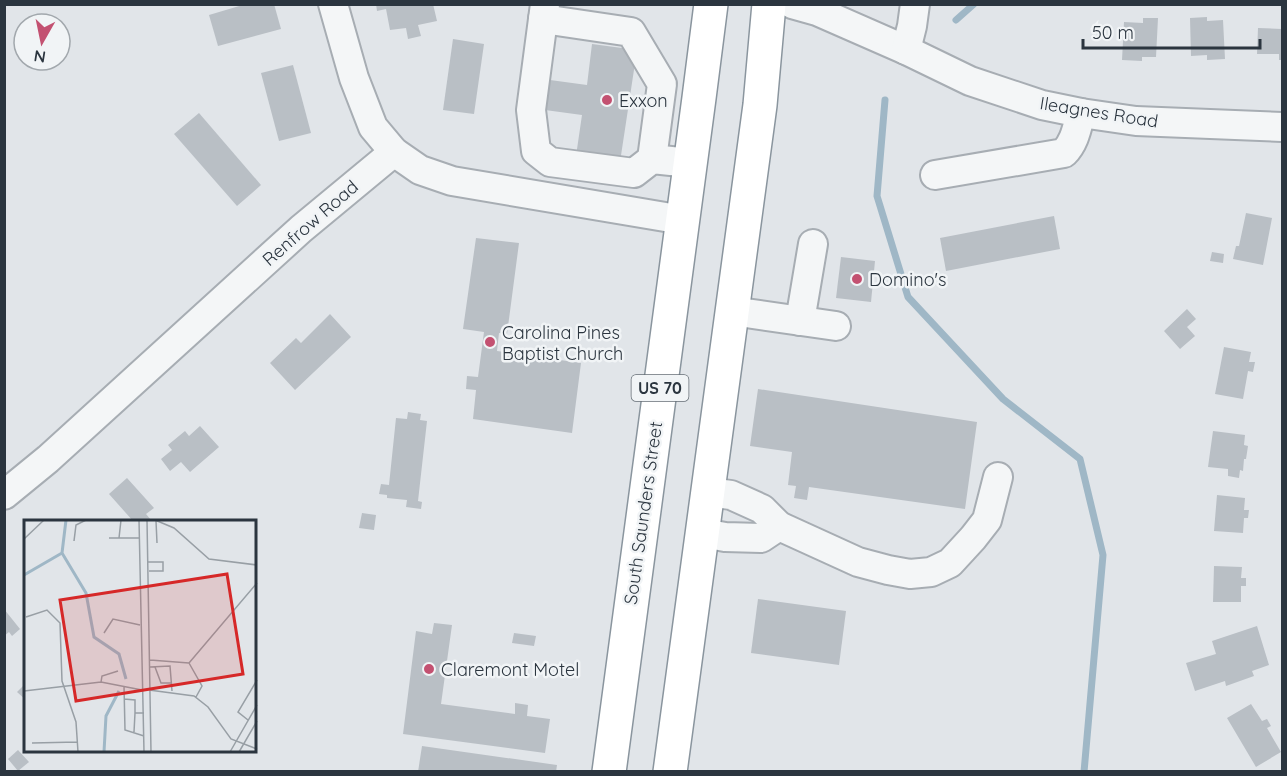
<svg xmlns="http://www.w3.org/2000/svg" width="1287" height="776" font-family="Quicksand,sans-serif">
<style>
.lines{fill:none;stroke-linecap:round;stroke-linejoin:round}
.stream{stroke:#9fb7c6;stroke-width:7}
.building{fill:#b9bfc5}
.minor-casing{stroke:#a7adb3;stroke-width:32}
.highway-casing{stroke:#8a959e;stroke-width:36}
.minor{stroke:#f4f6f7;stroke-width:28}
.highway{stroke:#fff;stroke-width:33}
.poi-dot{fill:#c35171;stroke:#f1f4f6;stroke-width:2}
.labels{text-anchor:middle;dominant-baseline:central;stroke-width:5;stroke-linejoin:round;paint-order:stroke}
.shield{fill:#f1f4f6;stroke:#666e76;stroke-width:1.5}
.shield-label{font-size:16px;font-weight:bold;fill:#2b353f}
.poi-label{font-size:18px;fill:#2b353f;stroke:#f1f4f6;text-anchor:start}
.street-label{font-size:18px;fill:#2b353f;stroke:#f1f4f6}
.inset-river{fill:none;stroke:#9fb7c6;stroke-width:3}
.inset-road{fill:none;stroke:#989fa5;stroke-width:1.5}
.view{fill:#d62828;fill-opacity:0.15;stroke:#d62828;stroke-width:3}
.inset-edge{fill:none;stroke:#2b353f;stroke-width:3}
</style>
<rect width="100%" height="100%" fill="#e1e5e9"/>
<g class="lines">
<g class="stream">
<polyline points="956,20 974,4"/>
<polyline points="885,100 877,196 908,297 1003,399 1080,459 1103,555 1084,772"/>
</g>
</g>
<g class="building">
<polygon points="246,4 274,4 281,29 218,46 209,15"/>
<polygon points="376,4 433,4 437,21 418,25 421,36 408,39 406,28 390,30 386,9 377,11"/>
<polygon points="1207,17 1207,21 1223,20 1225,59 1207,60 1207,55 1191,56 1190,18"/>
<polygon points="1143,18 1158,18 1156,57 1142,57 1142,61 1122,60 1124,22 1143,23"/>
<polygon points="1258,28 1282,29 1282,60 1279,60 1279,54 1257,54"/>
<polygon points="453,39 484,44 474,114 443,110"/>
<polygon points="592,44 637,50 620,162 576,156 582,115 545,110 550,80 587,85"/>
<polygon points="293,65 311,133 279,141 261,73"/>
<polygon points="199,113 261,185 237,206 174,134"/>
<polygon points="1246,213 1272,218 1263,265 1233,259 1236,246 1239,246"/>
<polygon points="1054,216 1060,249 946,271 940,238"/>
<polygon points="476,238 519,243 507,334 499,333 497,351 581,363 572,433 473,419 476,390 466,389 467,376 478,377 484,332 463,329"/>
<polygon points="1212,252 1224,254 1223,263 1210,261"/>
<polygon points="841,257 875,261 871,302 836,298"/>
<polygon points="1187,309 1196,319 1187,327 1195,336 1180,349 1164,331"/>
<polygon points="330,314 351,337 295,390 270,363 296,338 301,343"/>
<polygon points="1224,347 1251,352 1249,362 1255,362 1253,372 1248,371 1243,399 1215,394"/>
<polygon points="758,389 977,422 965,509 809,487 807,500 794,498 796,486 788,485 792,452 750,446"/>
<polygon points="408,412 421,414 420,420 427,421 418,501 422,502 421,509 406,507 407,500 387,498 387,495 379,494 381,484 389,485 396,418 407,419"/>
<polygon points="200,426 219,447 190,472 181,462 170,471 161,459 172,450 168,445 185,431 189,436"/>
<polygon points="1213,431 1245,435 1244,445 1248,446 1246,459 1244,459 1243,471 1240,470 1239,478 1228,476 1228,469 1208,467"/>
<polygon points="127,478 154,508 146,514 151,520 149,521 133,521 109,494"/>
<polygon points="1217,495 1245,498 1244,510 1249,510 1248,518 1244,518 1243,533 1214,531"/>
<polygon points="362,513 376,515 374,530 359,528"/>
<polygon points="1214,566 1242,567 1241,578 1246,578 1246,586 1241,586 1241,602 1213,602"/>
<polygon points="758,599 846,611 839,665 751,653"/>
<polygon points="4,609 20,629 12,636 9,632 4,636"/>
<polygon points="434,623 452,625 441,704 515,714 515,703 528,705 527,716 550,719 545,753 403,734 416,631 432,634"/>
<polygon points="1257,626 1269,665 1252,671 1254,676 1226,686 1225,681 1195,691 1186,663 1216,654 1212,641"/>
<polygon points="514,633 536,636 534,646 512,643"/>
<polygon points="26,683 26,700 17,692"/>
<polygon points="1251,704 1262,721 1267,719 1271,726 1267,728 1281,752 1256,767 1227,718"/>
<polygon points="422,746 557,765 556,772 418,772"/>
<polygon points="18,750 29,762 18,771 8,759"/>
</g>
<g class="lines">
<g class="minor-casing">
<g id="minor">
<polyline points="333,4 354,78 373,127 394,152 420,170 452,181 683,220"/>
<polyline points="545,4 531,110 536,151 550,162 634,173 652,159 690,163"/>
<polyline points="792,4 817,11 906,50 970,81 1042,105 1081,113 1136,121 1282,127"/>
<polyline points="543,19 631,32 662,84 652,159"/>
<polyline points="906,50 912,26 915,4"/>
<path d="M935 175 1064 153C1075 142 1077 127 1081 113"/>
<polyline points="732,311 836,326"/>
<polyline points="800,321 813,244"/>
<polyline points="708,492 731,495 762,509 779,526 858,562 888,570 910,574 931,572 950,563 973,538 987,520 998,477"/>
<polyline points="4,495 48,459 301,229 394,152"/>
<polyline points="703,533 725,537 761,538 779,526"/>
</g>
</g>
<g class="highway-casing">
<g id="highway">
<polyline points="609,772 699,98 711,4"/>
<polyline points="670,772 760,105 769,4"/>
</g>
</g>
<use href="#minor" class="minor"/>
<use href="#highway" class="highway"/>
</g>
<g class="poi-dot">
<circle cx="607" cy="100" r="6"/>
<circle cx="857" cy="279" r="6"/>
<circle cx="490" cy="342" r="6"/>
<circle cx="429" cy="669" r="6"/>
</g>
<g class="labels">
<rect class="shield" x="631.5" y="375" width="57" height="26" rx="4.5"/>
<g class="shield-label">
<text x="660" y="388">US 70</text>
</g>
<g class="poi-label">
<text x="619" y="100">Exxon</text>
<text x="869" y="279">Domino's</text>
<text x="502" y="332">Carolina Pines<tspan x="502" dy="21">Baptist Church</tspan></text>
<text x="441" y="669">Claremont Motel</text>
</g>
<g class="street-label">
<text transform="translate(1099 112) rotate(9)">Ileagnes Road</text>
<text transform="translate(310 223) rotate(-41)">Renfrow Road</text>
<text transform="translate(643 513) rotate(-82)">South Saunders Street</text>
</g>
</g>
<g transform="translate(24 520)">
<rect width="232" height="232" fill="#e1e5e9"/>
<path class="inset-river" d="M42 0 38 33 62 73 70 117 95 134 102 159M0 55 38 33M80 232 82 196 95 171"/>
<path class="inset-road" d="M115 0 120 232M123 0 127 232M131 0 150 8 185 39 233 45M132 1 133 23M85 18H115M95 18 97 0M0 19 20 0M50 21 52 5 62 0M124 42H139V51H125M2 97 23 90 36 103 38 161 52 202 54 232M80 113 89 99 116 105M126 140 165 143M165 143 233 63M165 143 178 166 172 177M126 147 146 146 148 171M131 147 137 163H148M77 162 78 156 94 151M100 166 101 210 120 216M125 170 170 176 184 187 207 219 233 229M0 171 77 162 118 170M100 179 111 180V193H120M224 200 214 192 233 160M110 212 111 193M8 223 54 222M206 232 233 185M215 232 233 201"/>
<path class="view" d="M203 54 219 154 52 181 36 80Z"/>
<rect width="232" height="232" class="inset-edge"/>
</g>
<rect width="1287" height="776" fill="none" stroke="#2b353f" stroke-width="12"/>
<g transform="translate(42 42) rotate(189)"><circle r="28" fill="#f1f4f6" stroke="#a2a8ad" stroke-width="1.5"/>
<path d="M0-4.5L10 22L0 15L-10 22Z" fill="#c35171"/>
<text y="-9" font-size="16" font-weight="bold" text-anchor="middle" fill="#2b353f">N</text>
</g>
<path d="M1083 39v9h177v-9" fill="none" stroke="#2b353f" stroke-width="3"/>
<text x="1092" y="39" font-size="18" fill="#2b353f" stroke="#f1f4f6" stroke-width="4.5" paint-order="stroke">50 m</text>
</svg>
